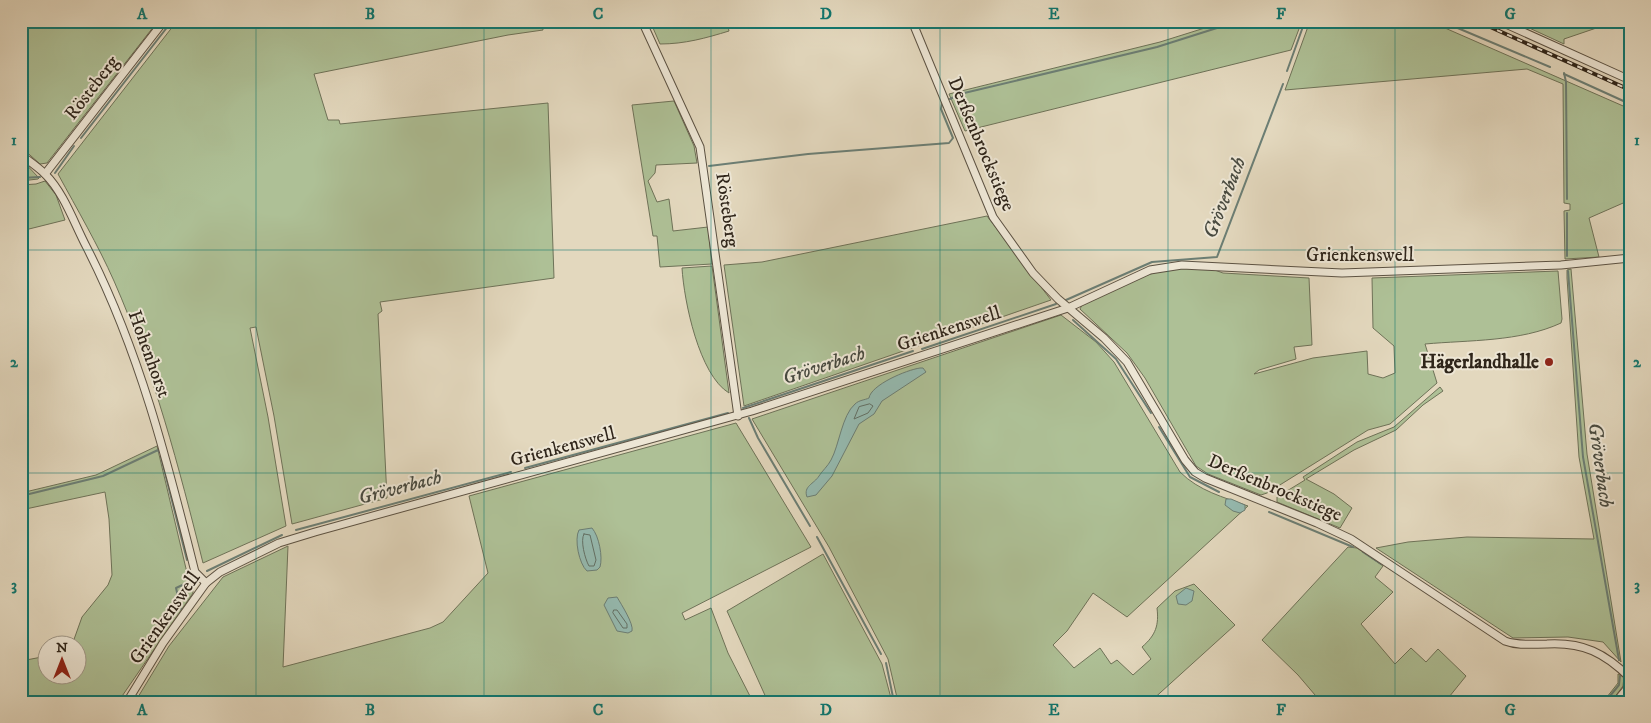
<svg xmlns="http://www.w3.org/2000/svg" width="1651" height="723" font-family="'IM FELL DW Pica',serif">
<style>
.green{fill:#aec096;stroke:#6e7258}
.water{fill:#95bab0;stroke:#6c7e74}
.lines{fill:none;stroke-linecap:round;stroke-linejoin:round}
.shore{stroke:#627065;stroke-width:1}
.stream{stroke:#6c7e74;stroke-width:2}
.street-casing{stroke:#5c5243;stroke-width:9}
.street{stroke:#ede6d5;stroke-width:7}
.rail-casing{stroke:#2f251a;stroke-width:4}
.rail{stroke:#ede6d5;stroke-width:2;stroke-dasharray:5.5;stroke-linecap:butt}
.grid{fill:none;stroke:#0f766e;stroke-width:1;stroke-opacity:0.55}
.poi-dot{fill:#8f2418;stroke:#ede6d5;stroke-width:2}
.labels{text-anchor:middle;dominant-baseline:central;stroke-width:4;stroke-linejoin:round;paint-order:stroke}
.street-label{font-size:19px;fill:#2f251a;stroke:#ede6d5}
.poi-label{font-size:19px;font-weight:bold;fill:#2f251a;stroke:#ede6d5;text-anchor:end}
.water-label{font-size:20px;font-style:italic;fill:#484a40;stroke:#ede6d5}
.neatline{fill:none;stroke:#0f766e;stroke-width:2}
.grid-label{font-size:16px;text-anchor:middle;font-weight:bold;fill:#0f766e}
</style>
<rect width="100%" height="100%" fill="#e3d8be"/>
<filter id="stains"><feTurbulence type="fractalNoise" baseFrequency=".004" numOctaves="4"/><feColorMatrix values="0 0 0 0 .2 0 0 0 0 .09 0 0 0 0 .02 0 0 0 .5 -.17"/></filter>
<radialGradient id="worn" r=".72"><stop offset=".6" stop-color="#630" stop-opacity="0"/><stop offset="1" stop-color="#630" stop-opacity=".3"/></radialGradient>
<g class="green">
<polygon points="21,21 158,21 47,163 40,164 21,147"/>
<path d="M177 21H542L543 30 508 35 314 74 328 120H339L340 124 548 103 554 278 380 302 382 311 378 314 387 498 292 524 274 416 256 327 250 328 268 417 286 526 203 563C179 467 154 372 114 281 98 245 77 209 58 174Z"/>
<path d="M650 21H742L728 27 729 31C706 38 685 44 660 44Z"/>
<polygon points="1227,21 1302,21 1291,50 965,131 949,94 1160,42"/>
<polygon points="1310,21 1429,21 1630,109 1630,200 1589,218 1599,257 1565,259 1564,211 1570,210 1570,204 1564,203 1563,84 1527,69 1285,90"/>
<polygon points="1514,21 1617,21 1564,39 1564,44"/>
<polygon points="674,101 694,146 697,163 656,165 655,173 648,181 657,202 669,199 673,231 708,227 712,264 660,267 657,236 653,236 632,105"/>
<polygon points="21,159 39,178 38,179 21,181"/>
<polygon points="45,181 56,195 65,220 21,231 21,185 36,184"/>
<polygon points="987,216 1051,300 744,406 724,265 762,262"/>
<path d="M712 266 729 393C699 375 684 301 682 268Z"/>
<path d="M1181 268 1212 269 1223 273 1309 278 1312 345 1294 347 1296 359 1259 370 1254 374 1313 358 1367 351 1368 374 1383 378 1395 373 1394 346 1373 328 1372 278 1558 271 1562 319 1561 323C1520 342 1469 340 1425 344L1437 383 1390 424 1368 430 1267 493 1261 495 1208 474 1196 466 1145 378 1127 353 1080 309 1082 305C1114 290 1146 270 1181 268Z"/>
<polygon points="1571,269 1587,454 1621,662 1603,642 1568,637 1513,638 1376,548 1408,542 1467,537 1594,539 1579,457 1567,278 1567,270"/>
<path d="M1061 315 1096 342 1114 362 1180 472C1199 491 1223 497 1248 506L1127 617 1093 593 1067 631 1053 645 1074 668 1100 648 1111 664 1117 660 1133 675 1151 659 1142 647C1156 635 1159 625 1157 608L1175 591 1194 584 1235 625 1150 702H898L888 659 829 547 752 419Z"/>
<polygon points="1440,387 1443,391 1423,405 1396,430 1354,450 1306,479 1334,494 1352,508 1340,528 1277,502 1277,497 1305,480 1303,477 1357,442 1394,427"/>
<polygon points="736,423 811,547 682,613 685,620 711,608 728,653 753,702 135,702 169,646 223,577 288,546 283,667 430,628 443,622 488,573 469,496"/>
<polygon points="157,446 188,577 192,576 193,593 118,702 21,702 21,661 47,656 48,676 78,676 78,646 72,645 82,617 108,585 112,575 109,519 105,492 21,510 21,493 96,475"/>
<polygon points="1348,547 1357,548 1383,566 1375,577 1393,592 1361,624 1395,664 1411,648 1426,662 1438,649 1466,676 1445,702 1321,702 1298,675 1262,640"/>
<polygon points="823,554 882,664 892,702 768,702 727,611"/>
<polygon points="1618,674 1624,677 1623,686 1611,702 1603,702 1618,683"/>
</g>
<g class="water">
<path d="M920 368H923L926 372 882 401 874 414 859 424 832 476 816 495 807 497C803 486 814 484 819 476 822 471 828 466 831 460 839 446 842 415 855 404 859 400 865 400 869 398 871 385 906 370 920 368Z"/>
<polygon points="1226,499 1231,499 1245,505 1245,510 1240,513 1233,511 1225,505"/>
<path d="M592 528C599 536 603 557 600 567L597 570 587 571C579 564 574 539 579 530Z"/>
<polygon points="1186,588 1194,591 1192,601 1186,605 1178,604 1176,596"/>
<path d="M617 597C621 604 634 624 632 631L628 633 617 631 604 605 608 598Z"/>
</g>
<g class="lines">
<g class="shore">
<polygon points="870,404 873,406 868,413 854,419 859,407"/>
<path d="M584 534 590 535 596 560 594 566H589C585 559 580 540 584 534Z"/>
<polygon points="614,610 617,610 627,624 627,628 623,628 613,613"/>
</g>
<g class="stream">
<polyline points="1441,21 1550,67"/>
<polyline points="1287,71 1305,21"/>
<polyline points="1564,73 1566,82 1567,199"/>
<polyline points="1564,74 1630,104"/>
<polyline points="950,99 960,94 1157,47 1239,21"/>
<polyline points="81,138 172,21"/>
<polyline points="709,166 808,154 949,143 953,138 941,109 942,104"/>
<polyline points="55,173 74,146"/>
<polyline points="21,178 40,177"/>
<polyline points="1567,213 1567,256"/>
<polyline points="1568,271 1583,457 1619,660"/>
<polyline points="1066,300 1152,262 1217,257 1283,84"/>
<polyline points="1073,320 1116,359 1151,413"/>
<polyline points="922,349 1056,304"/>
<polyline points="743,408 913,351"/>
<polyline points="749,418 758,438 810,526"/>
<polyline points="1159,427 1190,477 1219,492"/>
<polyline points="161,457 187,560"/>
<polyline points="525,468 728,413"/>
<polyline points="21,496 103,476 158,450 159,452"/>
<polyline points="1269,512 1353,547"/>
<polyline points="296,530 511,472"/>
<polyline points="817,537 881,654"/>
<polyline points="1363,552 1381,564"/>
<polyline points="207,571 282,535"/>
<polyline points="181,609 176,588 191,581"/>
<polyline points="886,663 894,702"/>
<polyline points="1605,702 1619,685 1620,676"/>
</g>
<g class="street-casing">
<g id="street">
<polyline points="642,21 700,147 738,416"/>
<path d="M912 21 993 217 1033 273 1058 299 1104 338 1127 362 1185 460 1195 472 1205 478 1317 523 1351 539 1505 641C1518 646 1533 644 1547 644 1583 642 1605 653 1630 678"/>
<polyline points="1499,21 1630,80"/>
<path d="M21 155C29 161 38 167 45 174 64 193 74 223 86 246 139 349 167 460 195 572L206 583"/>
<polyline points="45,174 164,21"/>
<polyline points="127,702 163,643 206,583 220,572 279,543 315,532 752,411 1068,308 1150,270 1182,265 1342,273 1561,265 1630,258"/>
<polyline points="1616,702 1630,685"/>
</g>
</g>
<use href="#street" class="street"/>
<g class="rail-casing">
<polyline id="rail" points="1477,21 1630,90"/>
</g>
<use href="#rail" class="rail"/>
</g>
<path class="grid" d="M256 21V702M484 21V702M711 21V702M940 21V702M1168 21V702M1395 21V702M21 250H1630M21 473H1630"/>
<circle class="poi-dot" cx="1549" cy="362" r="5"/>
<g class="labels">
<g class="street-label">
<text transform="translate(92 88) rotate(-52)">Rösteberg</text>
<text transform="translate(981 144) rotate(67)">Derßenbrockstiege</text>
<text transform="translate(727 210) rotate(82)">Rösteberg</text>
<text x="1360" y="255">Grienkenswell</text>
<text transform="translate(949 329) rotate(-18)">Grienkenswell</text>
<text transform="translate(149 354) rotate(70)">Hohenhorst</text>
<text transform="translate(563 447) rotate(-15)">Grienkenswell</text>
<text transform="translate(1275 488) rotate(23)">Derßenbrockstiege</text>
<text transform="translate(165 618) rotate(-55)">Grienkenswell</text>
</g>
<g class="poi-label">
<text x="1539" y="362">Hägerlandhalle</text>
</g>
<g class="water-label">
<text transform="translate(1225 198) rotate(-69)">Gröverbach</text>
<text transform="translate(824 366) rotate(-18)">Gröverbach</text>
<text transform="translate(1600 465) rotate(82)">Gröverbach</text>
<text transform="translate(400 488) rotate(-15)">Gröverbach</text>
</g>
</g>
<rect width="1651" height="723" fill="none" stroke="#e3d8be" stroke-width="55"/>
<g transform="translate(62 660)"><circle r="24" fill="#ede6d5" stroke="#a1998a"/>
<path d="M0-4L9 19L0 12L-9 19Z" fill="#8f2418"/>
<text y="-8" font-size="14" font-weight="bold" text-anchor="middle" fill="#2f251a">N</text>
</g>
<rect x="28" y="28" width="1596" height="668" class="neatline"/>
<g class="grid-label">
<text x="142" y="19">A</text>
<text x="370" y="19">B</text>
<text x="598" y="19">C</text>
<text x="826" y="19">D</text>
<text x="1054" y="19">E</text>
<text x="1281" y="19">F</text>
<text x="1510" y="19">G</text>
<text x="14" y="145">1</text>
<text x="1637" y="145">1</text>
<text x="14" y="367">2</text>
<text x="1637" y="367">2</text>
<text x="14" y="590">3</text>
<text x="1637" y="590">3</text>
<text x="142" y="715">A</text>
<text x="370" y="715">B</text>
<text x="598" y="715">C</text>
<text x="826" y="715">D</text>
<text x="1054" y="715">E</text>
<text x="1281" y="715">F</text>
<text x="1510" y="715">G</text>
</g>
<rect width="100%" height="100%" filter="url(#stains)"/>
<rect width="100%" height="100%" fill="url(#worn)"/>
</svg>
